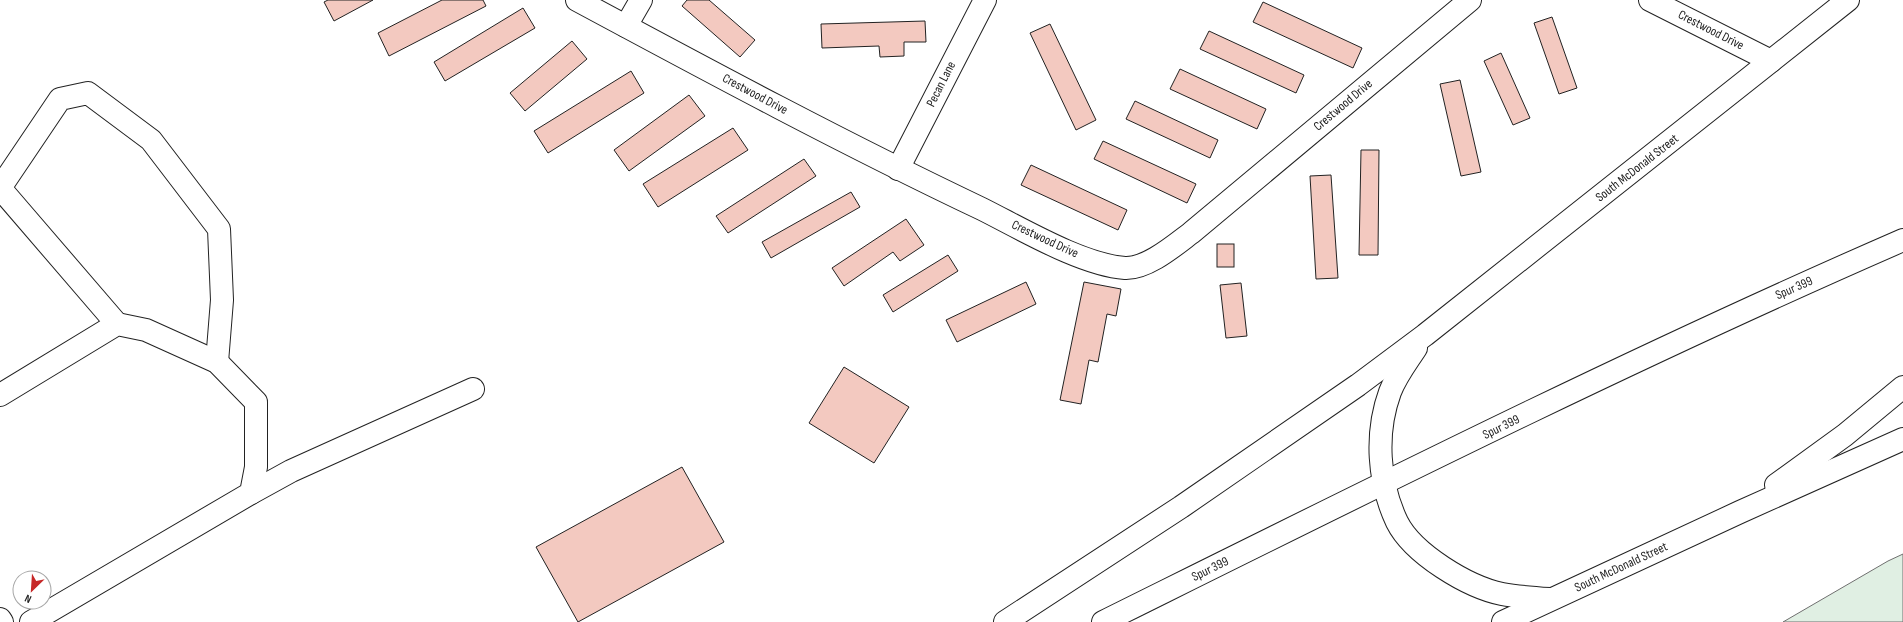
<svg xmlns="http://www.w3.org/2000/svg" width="1903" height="622" font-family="'Sofia Sans Condensed',sans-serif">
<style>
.green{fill:#e0efe3;stroke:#6f6f6f}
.building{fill:#f3c9c0;stroke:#222}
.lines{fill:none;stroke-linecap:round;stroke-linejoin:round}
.minor-casing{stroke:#222;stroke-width:24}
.major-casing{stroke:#222;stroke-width:24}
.minor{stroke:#fff;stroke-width:22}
.major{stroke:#fff;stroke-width:22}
.labels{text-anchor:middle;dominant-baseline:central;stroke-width:3;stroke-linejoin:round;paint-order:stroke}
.street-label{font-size:13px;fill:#222;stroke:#fff}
</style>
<rect width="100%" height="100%" fill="#fff"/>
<polygon class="green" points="1903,554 1903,622 1783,622 1888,561"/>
<g class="building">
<polygon points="328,0 373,0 334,21 324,2"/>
<polygon points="442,0 483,0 486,6 389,56 378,33"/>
<polygon points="687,0 709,0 755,40 740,57 682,6"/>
<polygon points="1263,2 1362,48 1353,68 1253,22"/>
<polygon points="523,8 535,28 445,81 434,62"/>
<polygon points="1552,17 1577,88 1559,94 1534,23"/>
<polygon points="925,21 926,42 904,42 904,56 880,57 879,46 822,48 821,24"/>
<polygon points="1050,24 1096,120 1076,130 1030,33"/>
<polygon points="1209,31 1304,75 1296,93 1200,49"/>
<polygon points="572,41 587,59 525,111 510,93"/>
<polygon points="1501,53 1530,118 1513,125 1484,61"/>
<polygon points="1180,69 1266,109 1257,129 1170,89"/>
<polygon points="631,71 644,93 548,153 534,131"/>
<polygon points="1460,80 1481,172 1461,176 1440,84"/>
<polygon points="689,95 705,116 629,171 614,150"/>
<polygon points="1135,101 1218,140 1210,158 1126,119"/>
<polygon points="733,128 748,150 658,207 643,184"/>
<polygon points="1103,141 1196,184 1187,203 1094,159"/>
<polygon points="1361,150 1379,150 1378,255 1359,255"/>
<polygon points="804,159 816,176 728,233 716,216"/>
<polygon points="1031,165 1127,210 1118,230 1021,185"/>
<polygon points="1331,175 1338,278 1316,279 1310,176"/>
<polygon points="851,192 860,207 771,258 762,242"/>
<polygon points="906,219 924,245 900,261 893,252 844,286 832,268"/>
<rect x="1217" y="244" width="17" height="23"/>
<polygon points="948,255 958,271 893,312 883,295"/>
<polygon points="1026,282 1036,304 957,342 946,320"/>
<polygon points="1084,282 1121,289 1116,316 1107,314 1098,362 1089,360 1081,404 1060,400"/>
<polygon points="1241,283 1247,336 1226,338 1220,285"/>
<polygon points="844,367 909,407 874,463 809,423"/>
<polygon points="682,467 724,542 578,622 536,547"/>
</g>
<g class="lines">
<g class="minor-casing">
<g id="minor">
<path d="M577 0C711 72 845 144 982 209 1022 229 1082 265 1125 268 1147 269 1175 245 1191 233L1470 0"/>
<polyline points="1650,0 1771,61"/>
<polyline points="626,26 641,0"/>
<polyline points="898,169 985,0"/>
<polyline points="117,324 0,188 60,99 88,93 151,140 219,229 222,300 217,362"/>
<polyline points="0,395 117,324 146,330 217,362 256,402 256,467 251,493 31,622"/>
<polyline points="251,493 291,471 473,389"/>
<polyline points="0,619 2,622"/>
</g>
</g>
<g class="major-casing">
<g id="major">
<path d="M1416 348C1407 362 1396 376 1390 392 1375 433 1378 482 1397 522 1413 554 1468 587 1502 594 1518 597 1534 598 1550 599"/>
<polyline points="1776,485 1845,435 1903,387"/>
<polyline points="1005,622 1181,507 1358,385 1425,335 1848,0"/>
<path d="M1103 622C1367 491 1632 358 1903 240"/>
<polyline points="1503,622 1740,512 1903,439"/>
</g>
</g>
<use href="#minor" class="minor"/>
<use href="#major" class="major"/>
</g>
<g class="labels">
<g class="street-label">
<text transform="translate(1711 30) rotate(27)">Crestwood Drive</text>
<text transform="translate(941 84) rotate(-63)">Pecan Lane</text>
<text transform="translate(755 94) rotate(28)">Crestwood Drive</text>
<text transform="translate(1343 105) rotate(-40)">Crestwood Drive</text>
<text transform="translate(1637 168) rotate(-38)">South McDonald Street</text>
<text transform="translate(1045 239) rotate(25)">Crestwood Drive</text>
<text transform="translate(1794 288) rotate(-24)">Spur 399</text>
<text transform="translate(1501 427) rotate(-26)">Spur 399</text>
<text transform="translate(1621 567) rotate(-25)">South McDonald Street</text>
<text transform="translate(1210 569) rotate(-26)">Spur 399</text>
</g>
</g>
<g transform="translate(32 590) rotate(205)"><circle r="19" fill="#ffffff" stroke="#a7a7a7"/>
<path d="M0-3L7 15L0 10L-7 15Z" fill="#c62828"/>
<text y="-6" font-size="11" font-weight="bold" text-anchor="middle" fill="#222222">N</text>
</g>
</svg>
